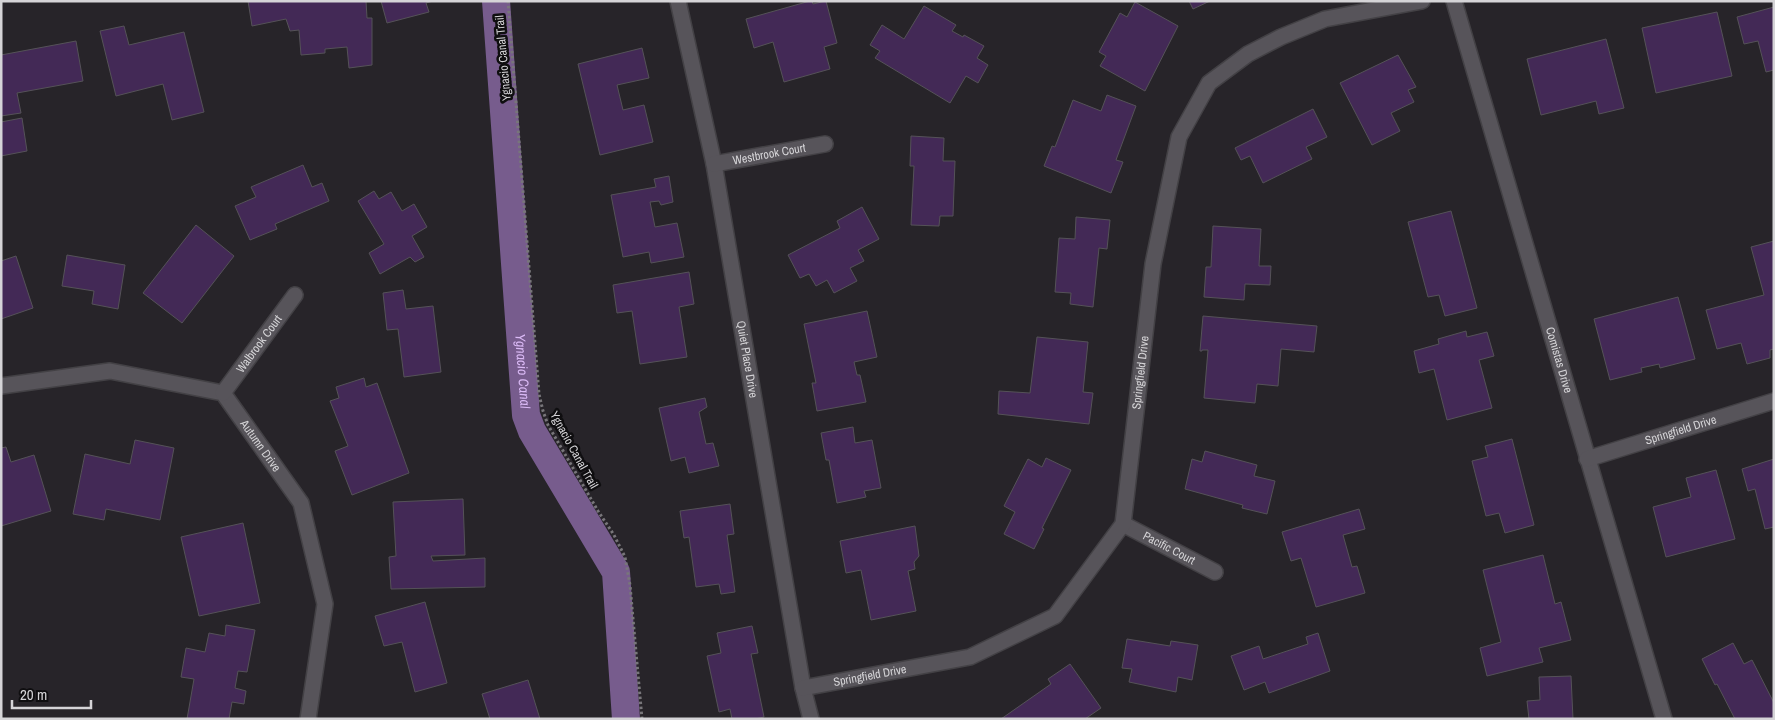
<svg xmlns="http://www.w3.org/2000/svg" width="1775" height="720" font-family="'Archivo Narrow',sans-serif">
<style>
.lines{fill:none;stroke-linecap:round;stroke-linejoin:round}
.canal{stroke:#775c8d;stroke-width:28}
.building{fill:#432956;stroke:#555258}
.minor-casing{stroke:#434145;stroke-width:18}
.path{stroke:#78767a;stroke-width:3;stroke-dasharray:2.5 2.5;stroke-linecap:butt}
.minor{stroke:#57545a;stroke-width:15}
.labels{text-anchor:middle;dominant-baseline:central;stroke-width:5;stroke-linejoin:round;paint-order:stroke}
.street-label{font-size:12px;fill:#d5d4d7;stroke:#0f0e10}
.water-label{font-size:14px;font-style:italic;fill:#dab9f5;stroke:#0f0e10}
</style>
<rect width="100%" height="100%" fill="#272429"/>
<g class="lines">
<path class="canal" id="s1" d="M496 1 526 415 532 431 616 572 626 719"/>
</g>
<g class="building">
<polygon points="248,1 366,1 367,18 372,18 372,65 349,68 347,47 325,49 325,53 301,55 299,30 290,31 286,19 252,26"/>
<polygon points="381,1 433,1 426,3 429,12 387,23"/>
<polygon points="810,1 812,1 813,4 826,1 837,43 824,47 830,69 784,82 773,42 754,48 746,19"/>
<polygon points="1189,1 1210,1 1193,9"/>
<polygon points="1135,2 1178,26 1145,91 1100,66 1106,56 1099,52 1120,13 1127,17"/>
<polygon points="924,6 956,25 952,31 963,37 964,35 984,46 977,58 988,65 978,83 966,76 950,103 875,58 880,51 870,45 882,25 904,39"/>
<polygon points="1774,7 1774,70 1766,72 1758,41 1744,44 1737,17"/>
<polygon points="1717,12 1732,76 1656,93 1642,28"/>
<polygon points="124,26 129,45 184,32 204,112 172,120 163,84 116,96 100,31"/>
<polygon points="1606,39 1624,108 1599,114 1596,101 1541,115 1527,59"/>
<polygon points="76,41 83,81 17,93 21,113 1,116 1,55"/>
<polygon points="642,48 649,78 617,85 623,110 644,105 653,142 600,155 578,64"/>
<polygon points="1398,55 1416,87 1408,90 1414,102 1391,113 1400,131 1372,145 1340,83"/>
<polygon points="1107,95 1136,106 1116,160 1123,162 1111,193 1044,166 1052,146 1055,147 1073,100 1101,111"/>
<polygon points="1313,109 1327,137 1306,147 1312,159 1263,183 1250,156 1241,160 1235,148"/>
<polygon points="22,118 27,151 1,156 1,122"/>
<polygon points="911,136 944,138 943,161 955,161 953,216 940,216 939,226 911,225 914,166 910,166"/>
<polygon points="303,165 312,187 322,183 329,201 275,224 277,229 250,240 235,206 256,197 251,187"/>
<polygon points="669,176 673,202 661,205 659,201 650,202 655,227 677,223 684,257 651,263 649,252 623,257 611,195 656,187 654,179"/>
<polygon points="374,191 379,199 391,192 402,211 414,204 427,227 412,236 424,257 415,262 410,257 380,274 369,253 384,244 358,201"/>
<polygon points="862,207 879,239 858,250 864,261 850,268 857,281 834,293 827,280 816,286 809,274 800,278 788,255 840,228 837,221"/>
<polygon points="1451,211 1477,308 1445,316 1439,295 1428,297 1408,222"/>
<polygon points="1076,217 1110,220 1107,249 1099,248 1093,307 1070,304 1071,293 1055,292 1059,238 1075,239"/>
<polygon points="196,225 234,256 182,323 143,293"/>
<polygon points="1213,226 1261,229 1259,266 1271,266 1270,285 1245,284 1244,300 1204,297 1206,267 1211,267"/>
<polygon points="1774,241 1774,349 1770,350 1770,358 1747,364 1741,343 1717,349 1706,310 1764,295 1751,247"/>
<polygon points="67,255 125,265 118,309 92,304 94,291 62,286"/>
<polygon points="16,256 33,308 1,319 1,261"/>
<polygon points="689,272 694,304 679,307 687,357 640,364 632,311 617,313 613,285"/>
<polygon points="403,290 406,309 433,306 441,372 404,377 398,329 387,330 383,293"/>
<polygon points="1678,297 1695,359 1660,368 1659,364 1641,368 1642,372 1610,380 1594,319"/>
<polygon points="867,311 877,357 854,362 857,375 860,375 866,402 817,411 812,383 816,383 804,324"/>
<polygon points="1203,316 1317,326 1314,352 1281,349 1278,386 1257,384 1255,403 1204,398 1208,350 1202,350 1202,351 1200,351"/>
<polygon points="1466,331 1467,337 1487,332 1494,356 1479,360 1492,408 1447,420 1434,369 1419,373 1414,351 1439,344 1438,339"/>
<polygon points="1037,337 1088,342 1083,392 1093,393 1089,424 998,414 999,391 1030,393"/>
<polygon points="364,378 366,387 377,383 409,473 352,495 335,451 348,446 330,401 339,398 336,387"/>
<polygon points="705,398 707,407 699,412 706,444 713,443 719,466 689,473 685,457 671,461 659,408"/>
<polygon points="853,427 855,443 872,440 881,488 864,491 866,497 837,503 829,460 826,460 821,433"/>
<polygon points="1512,439 1534,525 1505,533 1499,513 1486,516 1472,461 1488,457 1485,446"/>
<polygon points="135,440 174,448 160,520 106,509 104,520 73,514 85,454 130,464"/>
<polygon points="6,447 11,462 34,455 51,511 1,526 1,448"/>
<polygon points="1205,451 1257,465 1254,476 1275,481 1267,514 1242,508 1243,505 1185,489 1192,459 1202,462"/>
<polygon points="1046,458 1071,470 1042,528 1044,529 1034,549 1004,534 1015,512 1004,506 1028,459 1042,467"/>
<polygon points="1774,459 1774,527 1765,529 1755,489 1748,491 1742,469"/>
<polygon points="1716,470 1735,539 1666,557 1653,507 1691,497 1686,478"/>
<polygon points="463,499 465,555 431,556 433,561 485,558 485,587 391,589 389,557 396,556 393,502"/>
<polygon points="730,504 734,534 727,535 735,592 721,594 719,584 696,587 689,537 684,538 680,511"/>
<polygon points="1359,509 1365,529 1343,535 1352,567 1357,566 1365,593 1316,607 1301,558 1291,561 1282,532"/>
<polygon points="243,523 260,603 199,616 181,537"/>
<polygon points="915,526 919,556 914,562 915,569 908,571 916,611 871,620 861,570 846,573 840,541"/>
<polygon points="1543,555 1555,604 1561,602 1571,640 1539,648 1543,662 1487,676 1480,648 1501,642 1483,570"/>
<polygon points="425,602 447,683 415,692 402,642 384,646 375,616"/>
<polygon points="226,625 255,630 247,672 238,671 235,688 246,691 244,704 232,702 229,719 187,719 194,679 181,677 186,648 205,652 209,633 225,636"/>
<polygon points="752,626 758,653 751,654 764,717 755,719 732,719 730,709 719,712 707,656 721,653 717,633"/>
<polygon points="1318,633 1330,671 1269,693 1265,682 1244,690 1231,656 1259,646 1263,659 1308,644 1306,637"/>
<polygon points="1127,639 1170,646 1171,641 1198,645 1192,680 1178,677 1176,692 1129,682 1132,669 1122,668"/>
<polygon points="1733,643 1744,664 1752,660 1774,703 1774,719 1735,719 1717,684 1715,685 1702,659"/>
<polygon points="1070,664 1101,708 1085,719 1001,719 1051,684 1048,679"/>
<polygon points="1571,676 1573,719 1529,719 1527,701 1540,700 1539,677"/>
<polygon points="528,680 540,719 490,719 482,694"/>
</g>
<g class="lines">
<g class="minor-casing">
<g id="minor">
<path id="s2" d="M678 1 714 164 803 688 811 719"/>
<path id="s3" d="M1454 1 1664 719"/>
<path id="s4" d="M714 164 825 144"/>
<path id="s5" d="M1 386 110 371 223 393 301 503 325 604 308 719"/>
<path id="s6" d="M223 393 295 295"/>
<path id="s7" d="M1587 459 1774 401"/>
<path id="s8" d="M1123 524 1215 572"/>
<path id="s9" d="M803 688 970 657 1055 616 1123 524 1153 264 1179 137 1209 83 1248 54 1281 37 1325 19 1422 1"/>
</g>
</g>
<polyline class="path" points="508,1 539,394 543,411 548,425 598,511 614,535 625,557 630,585 642,719"/>
<use href="#minor" class="minor"/>
</g>
<g class="labels">
<g class="street-label">
<text transform="translate(503 58) rotate(-95)">Ygnacio Canal Trail</text>
<text stroke="none"><textPath href="#s4" startOffset="56">Westbrook Court</textPath></text>
<text stroke="none"><textPath href="#s6" startOffset="61">Walbrook Court</textPath></text>
<text stroke="none"><textPath href="#s2" startOffset="365">Quiet Place Drive</textPath></text>
<text stroke="none"><textPath href="#s3" startOffset="374">Comistas Drive</textPath></text>
<text stroke="none"><textPath href="#s9" startOffset="531">Springfield Drive</textPath></text>
<text stroke="none"><textPath href="#s7" startOffset="98">Springfield Drive</textPath></text>
<text stroke="none"><textPath href="#s5" startOffset="290">Autumn Drive</textPath></text>
<text transform="translate(574 450) rotate(61)">Ygnacio Canal Trail</text>
<text stroke="none"><textPath href="#s8" startOffset="52">Pacific Court</textPath></text>
<text stroke="none"><textPath href="#s9" startOffset="68">Springfield Drive</textPath></text>
</g>
<g class="water-label">
<text stroke="none"><textPath href="#s1" startOffset="371">Ygnacio Canal</textPath></text>
</g>
</g>
<rect width="1775" height="720" fill="none" stroke="#d5d4d7" stroke-width="5"/>
<path d="M12 700v8h79v-8" fill="none" stroke="#d5d4d7" stroke-width="2.5"/>
<text x="20" y="700" font-size="15" fill="#d5d4d7" stroke="#0f0e10" stroke-width="4" paint-order="stroke">20 m</text>
</svg>
